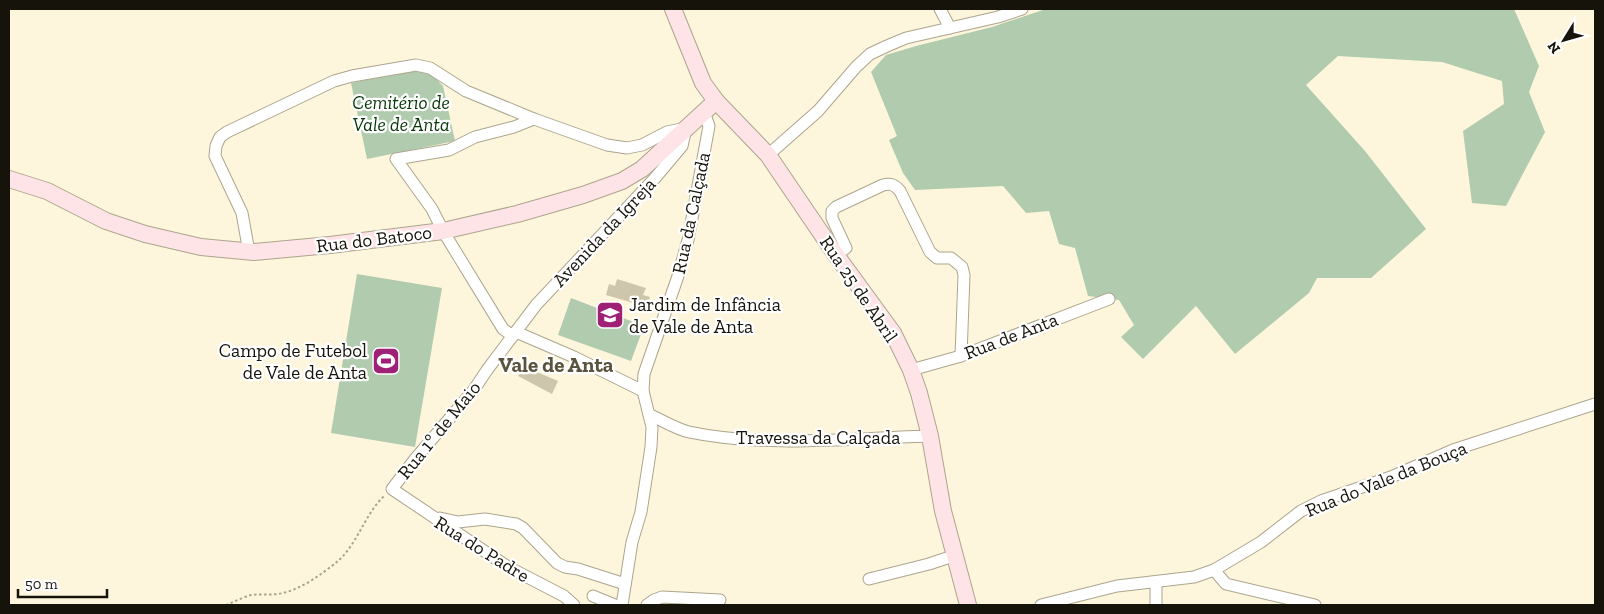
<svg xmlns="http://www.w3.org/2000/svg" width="1604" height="614" font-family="'Zilla Slab',serif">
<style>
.green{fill:#b0cbad}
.building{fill:#cdc6ac}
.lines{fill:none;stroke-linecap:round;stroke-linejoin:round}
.street-casing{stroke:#aca58d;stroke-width:13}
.secondary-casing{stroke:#aca58d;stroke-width:18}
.path{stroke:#aaa390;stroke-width:2;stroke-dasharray:2.5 2.5;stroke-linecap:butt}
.street{stroke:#fff;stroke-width:11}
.secondary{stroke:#fee4e7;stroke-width:16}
.labels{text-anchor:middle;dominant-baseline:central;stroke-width:4.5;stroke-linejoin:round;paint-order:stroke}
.park-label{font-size:19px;font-style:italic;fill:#043504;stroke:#fff}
.street-label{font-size:19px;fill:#16130a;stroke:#fff}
.poi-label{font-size:19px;fill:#16130a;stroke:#fff;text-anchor:start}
.quarter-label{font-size:21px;font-weight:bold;fill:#5a533d;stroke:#fff}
</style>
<rect width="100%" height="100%" fill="#fef6dc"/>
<g class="green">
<polygon points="1046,9 1514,9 1539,66 1529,92 1545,132 1506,206 1472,203 1463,131 1504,104 1502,81 1442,62 1338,56 1306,85 1365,151 1426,229 1371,278 1317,278 1309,293 1235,354 1196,306 1143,359 1121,337 1134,325 1119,300 1088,296 1075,248 1059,244 1049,211 1026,213 1003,186 915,190 903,173 889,140 897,136 871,72 886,55 916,46 992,27"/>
<polygon points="420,71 433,76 443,86 455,141 367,159 351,83 405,72"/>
<polygon points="357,274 442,288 415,447 331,433"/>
<polygon points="571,298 644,326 631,361 558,335"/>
</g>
<g class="building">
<polygon points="617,279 646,288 643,295 650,297 647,307 606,295 609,284 615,286"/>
<polygon points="523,366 558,381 552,394 518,376"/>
</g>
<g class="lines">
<g class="street-casing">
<g id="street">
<polyline points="940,9 950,28"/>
<polyline points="768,155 818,111 856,67 870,54 887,46 906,38 998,17 1022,9"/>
<polyline points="249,252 242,213 215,156 216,146 220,137 227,132 334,81 352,76 416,65 430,68 466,91 534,119 607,145 627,148 642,145 667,132 686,128 682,146 655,178 536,305 487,370 473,391 415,459 392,489 508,567 564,596 574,605"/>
<path d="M836 255 846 248 832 218V211L836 207 883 185C891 183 895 185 900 191L930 252 937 258H951L962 267 964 275 961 356"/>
<polyline points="516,332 574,357 643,391"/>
<polyline points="513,336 503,329 443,231 432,209 396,159 449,150 475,137 514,127 534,119"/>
<polyline points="911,370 961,356 1109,299"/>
<path d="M650 415C662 420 676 429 689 432 765 448 853 438 930 436"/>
<polyline points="440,518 458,522 485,519 516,524 523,528 557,563 565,567 578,569 625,584"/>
<polyline points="1214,570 1226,584 1315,605"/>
<polyline points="869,579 929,564 956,555"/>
<polyline points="593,596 615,605"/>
<polyline points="622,605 632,542 641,512 651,447 652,427 643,391 644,374 678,276 688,240 709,126 704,112"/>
<polyline points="647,605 654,600 662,597 720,600"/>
<polyline points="1041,605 1117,586 1194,577 1214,570 1261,542 1301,511 1321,501 1391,477 1453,450 1595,404"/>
<polyline points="1156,605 1156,582"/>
</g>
</g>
<g class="secondary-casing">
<g id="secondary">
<polyline points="673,9 703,83 716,101 768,155 836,255 893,333 911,370 919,393 930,436 943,511 968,605"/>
<polyline points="9,179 47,191 106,221 145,234 201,247 254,252 330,245 443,231 517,214 583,195 622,181 642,169 716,101"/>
</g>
</g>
<path class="path" d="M226 605C234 602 243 597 251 595 260 594 269 595 278 594 299 591 322 574 338 561 358 543 365 514 384 496"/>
<use href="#street" class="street"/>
<use href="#secondary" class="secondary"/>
</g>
<defs>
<g id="school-square" transform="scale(1.4375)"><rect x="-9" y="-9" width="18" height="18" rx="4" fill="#9e2176" stroke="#fff"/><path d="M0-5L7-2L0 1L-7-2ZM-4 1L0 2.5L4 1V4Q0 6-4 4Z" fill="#fff"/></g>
<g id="stadium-square" transform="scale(1.4375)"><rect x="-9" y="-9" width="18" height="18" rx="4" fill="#9e2176" stroke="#fff"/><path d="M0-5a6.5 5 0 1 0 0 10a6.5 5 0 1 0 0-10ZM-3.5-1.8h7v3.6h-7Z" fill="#fff"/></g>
</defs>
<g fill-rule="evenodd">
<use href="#school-square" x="610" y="315"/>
<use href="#stadium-square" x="386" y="361"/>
</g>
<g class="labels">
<g class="park-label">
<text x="401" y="102">Cemitério de<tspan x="401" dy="22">Vale de Anta</tspan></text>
</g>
<g class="street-label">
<text transform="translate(691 213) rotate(-78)">Rua da Calçada</text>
<text transform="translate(604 232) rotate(-47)">Avenida da Igreja</text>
<text transform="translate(374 239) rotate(-7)">Rua do Batoco</text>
<text transform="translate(859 289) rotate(56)">Rua 25 de Abril</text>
<text transform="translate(1011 336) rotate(-21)">Rua de Anta</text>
<text transform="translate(439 430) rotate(-51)">Rua 1º de Maio</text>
<text x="818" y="437">Travessa da Calçada</text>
<text transform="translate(1386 479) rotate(-22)">Rua do Vale da Bouça</text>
<text transform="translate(482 549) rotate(32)">Rua do Padre</text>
</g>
<g class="poi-label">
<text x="629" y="304">Jardim de Infância<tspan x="629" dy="22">de Vale de Anta</tspan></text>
<text x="367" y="350" text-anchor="end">Campo de Futebol<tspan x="367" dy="22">de Vale de Anta</tspan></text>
</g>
<g class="quarter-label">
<text x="556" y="364">Vale de Anta</text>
</g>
</g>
<rect width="1604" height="614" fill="none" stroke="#16130a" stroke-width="20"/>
<g transform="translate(1564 40) rotate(233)" stroke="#ffffff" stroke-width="4" paint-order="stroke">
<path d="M0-4L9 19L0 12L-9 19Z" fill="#16130a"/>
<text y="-8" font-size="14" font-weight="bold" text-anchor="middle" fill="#16130a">N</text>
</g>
<path d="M18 589v8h89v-8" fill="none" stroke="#16130a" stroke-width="2.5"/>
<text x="25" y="589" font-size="15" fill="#16130a" stroke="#ffffff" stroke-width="4" paint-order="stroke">50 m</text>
</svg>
